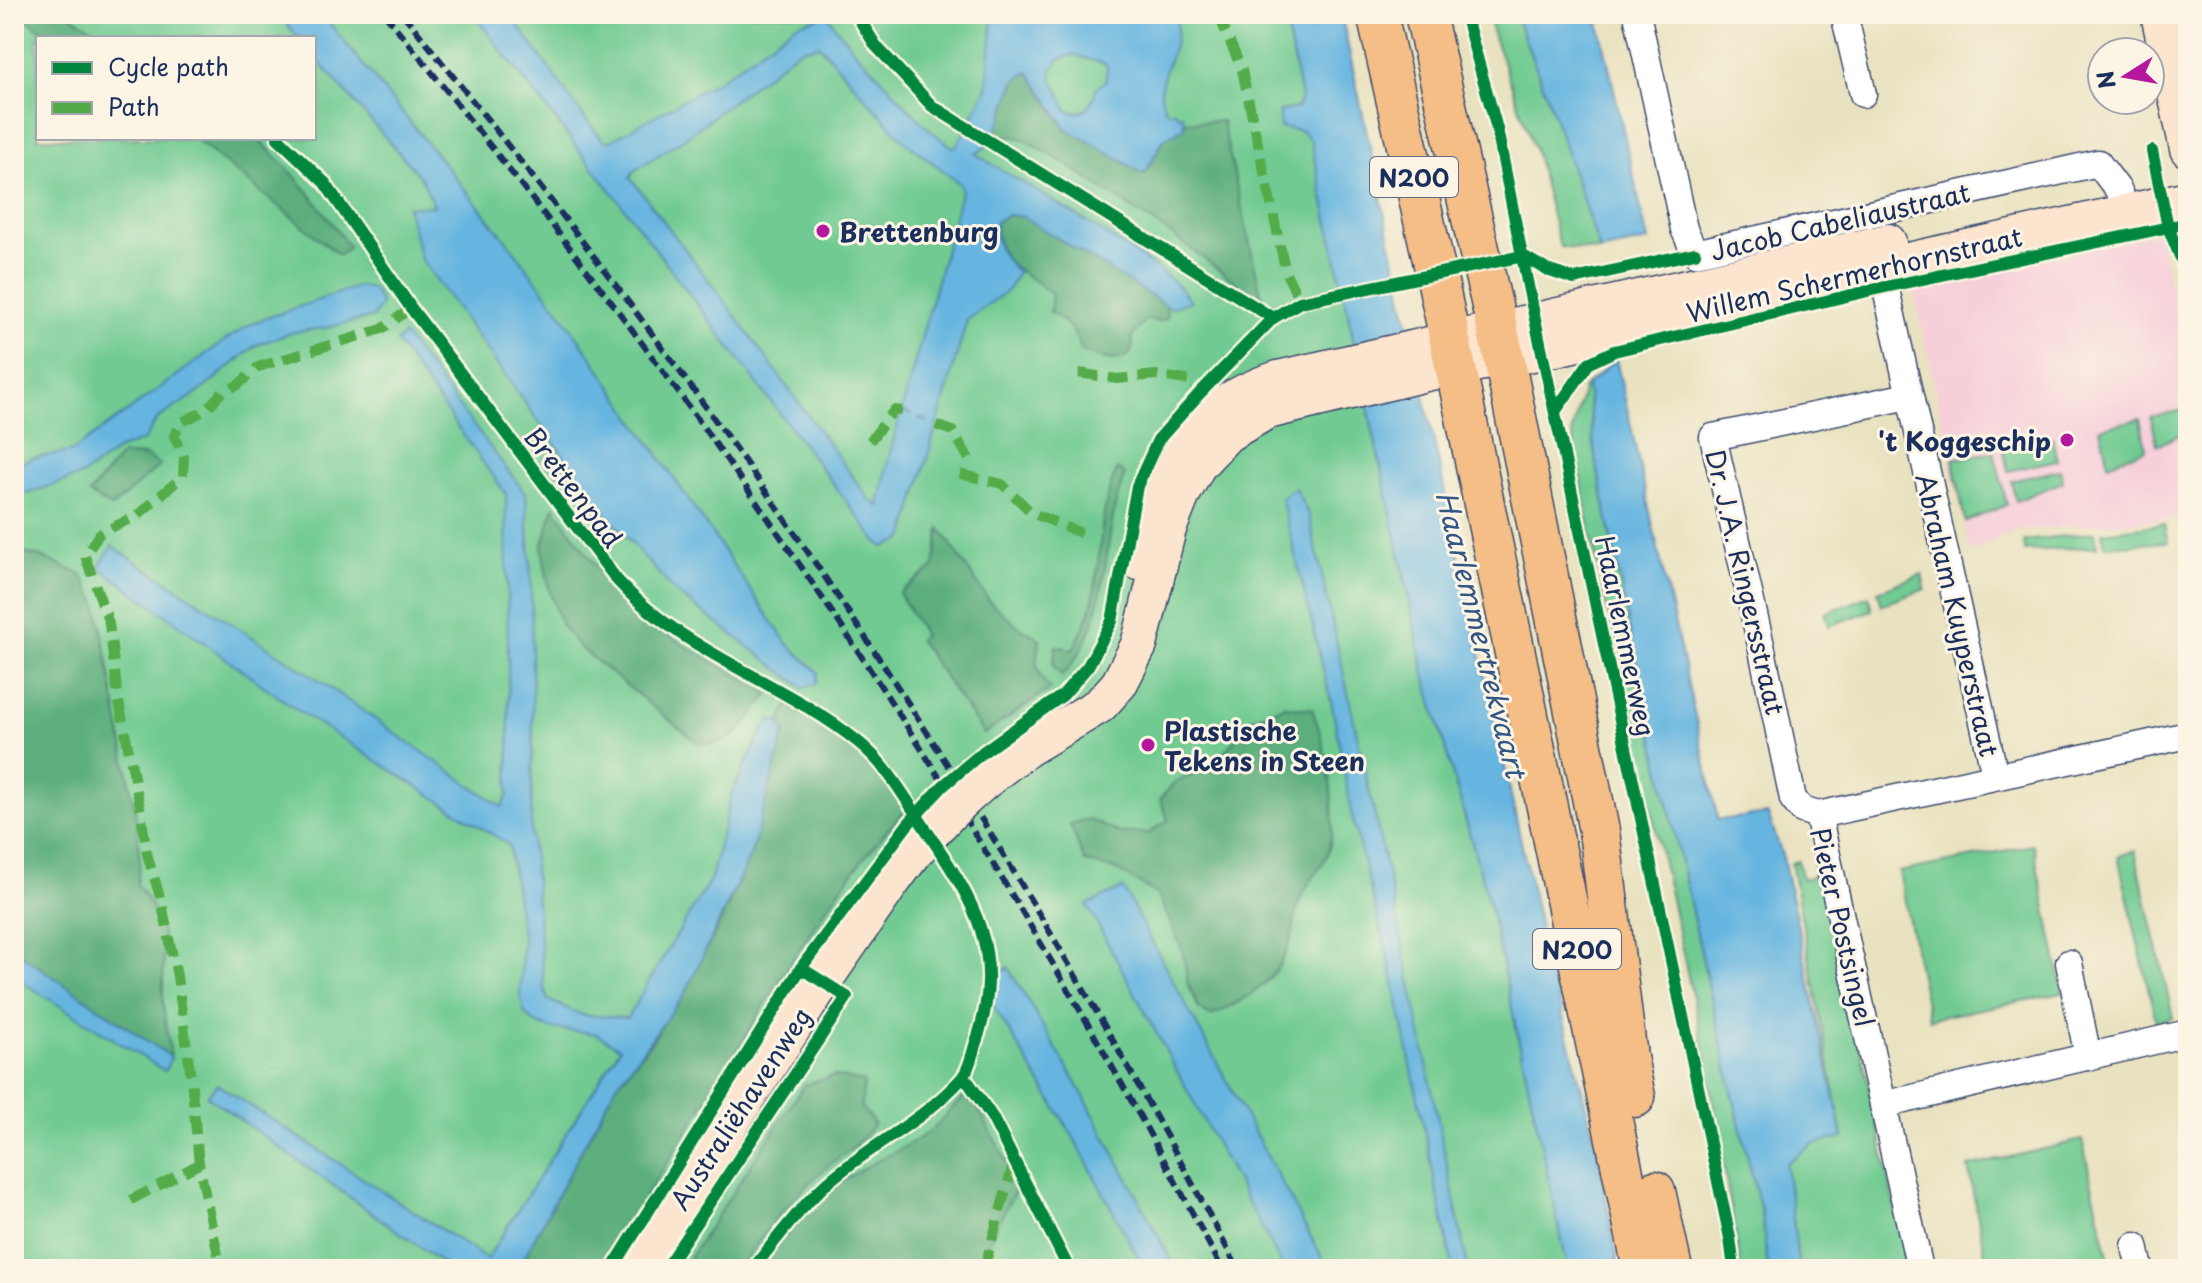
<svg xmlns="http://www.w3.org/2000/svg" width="2202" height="1283" font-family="'Playpen Sans',sans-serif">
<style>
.built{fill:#f6cfd9}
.green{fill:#70ca91;stroke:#467c78;stroke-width:2;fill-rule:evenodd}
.forest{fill:#5cae7b;stroke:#3c6e6c;stroke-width:2}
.water{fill:#66b5e0;stroke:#40729f;stroke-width:2;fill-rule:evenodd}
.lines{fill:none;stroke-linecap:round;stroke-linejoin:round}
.ferry{stroke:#325785;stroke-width:2;stroke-dasharray:10 8;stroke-linecap:butt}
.street-casing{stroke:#3a4a6d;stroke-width:29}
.secondary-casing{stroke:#3a4a6d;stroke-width:39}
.primary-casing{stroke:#3a4a6d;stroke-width:43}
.street{stroke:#fff;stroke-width:26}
.secondary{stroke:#fbe5cf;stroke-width:36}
.primary{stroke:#f5be86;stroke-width:40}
.rail{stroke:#1b2f5e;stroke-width:6;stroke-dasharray:12 6;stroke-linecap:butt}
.secondary-bridge-casing{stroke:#3a4a6d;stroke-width:39;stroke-linecap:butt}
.secondary-bridge{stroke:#fbe5cf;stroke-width:36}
.quiet{stroke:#52ab49;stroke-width:10;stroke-dasharray:20 10;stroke-linecap:butt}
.cycleway-casing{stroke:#fcf5e5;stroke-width:17}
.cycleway{stroke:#00873e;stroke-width:12}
.poi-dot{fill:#b5179e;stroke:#fcf5e5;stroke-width:3}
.labels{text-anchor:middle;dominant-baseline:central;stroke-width:6;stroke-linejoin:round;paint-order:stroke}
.shield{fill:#fcf5e5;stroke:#5e6a86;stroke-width:2}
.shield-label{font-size:24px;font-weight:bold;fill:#1b2f5e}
.street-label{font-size:26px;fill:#1b2f5e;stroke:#fcf5e5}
.poi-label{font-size:26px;font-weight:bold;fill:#1b2f5e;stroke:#fcf5e5;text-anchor:start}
.water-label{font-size:28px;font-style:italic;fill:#325785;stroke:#fcf5e5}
</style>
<rect width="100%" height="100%" fill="#fcf5e5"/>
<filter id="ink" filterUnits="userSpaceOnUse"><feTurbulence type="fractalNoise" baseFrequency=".0125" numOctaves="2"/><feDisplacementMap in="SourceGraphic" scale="16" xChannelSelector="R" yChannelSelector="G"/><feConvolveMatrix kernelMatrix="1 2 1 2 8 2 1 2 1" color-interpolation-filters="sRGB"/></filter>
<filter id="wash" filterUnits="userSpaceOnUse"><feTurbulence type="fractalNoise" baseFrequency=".006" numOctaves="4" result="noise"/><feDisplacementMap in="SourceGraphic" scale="32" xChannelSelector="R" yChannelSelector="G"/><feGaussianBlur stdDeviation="1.8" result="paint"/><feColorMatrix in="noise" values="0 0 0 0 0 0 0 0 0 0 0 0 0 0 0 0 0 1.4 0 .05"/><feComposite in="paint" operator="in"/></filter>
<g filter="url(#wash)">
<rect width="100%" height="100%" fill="#e9e2c0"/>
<polygon class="built" points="2158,233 2188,363 2188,518 2018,530 1970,552 1914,290"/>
<g class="green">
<path d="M14 14H1284L1301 97 1298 108 1289 111 1280 127 1302 131 1311 141 1427 683 1490 906 1568 1269H14ZM38 38H314V138H38Z"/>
<polygon points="1486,14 1515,14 1551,106 1600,251 1560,247 1536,154"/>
<polygon points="1587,385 1595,456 1637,664 1736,1109 1761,1211 1768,1269 1741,1269 1706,1058 1592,541 1572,431 1584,387"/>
<polygon points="2188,409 2188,431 2157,445 2151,417"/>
<polygon points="2140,419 2146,449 2108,464 2100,428"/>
<polygon points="2052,437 2057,460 2008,471 2003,449"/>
<polygon points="1994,452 2007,505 1965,522 1953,459"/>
<polygon points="2060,470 2063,482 2016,501 2011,481"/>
<polygon points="2164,524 2168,542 2105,546 2102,532"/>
<polygon points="2095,532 2097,547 2025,551 2024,541"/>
<polygon points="1922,574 1925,589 1882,605 1878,591"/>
<polygon points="1869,596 1872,610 1829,626 1825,613"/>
<polygon points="2033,845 2063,993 1929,1019 1899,872"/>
<polygon points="2135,851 2173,1018 2156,1022 2118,856"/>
<polygon points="1798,861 1803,879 1822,874 1909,1269 1799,1269 1786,1163 1813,1144 1843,1136 1791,863"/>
<polygon points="2082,1140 2111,1269 1988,1269 1968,1167"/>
</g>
<g class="forest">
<polygon points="21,14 69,14 107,38 51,38"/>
<polygon points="1029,72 1066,128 1145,173 1164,139 1178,132 1179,129 1184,128 1184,122 1222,121 1263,303 1175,237 1064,163 1025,140 1012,136 994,136 1016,79"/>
<path d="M194 138H256C293 170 321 206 349 247L339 255Z"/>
<path d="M1008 215 1023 217 1038 225 1166 305 1167 318 1159 322 1146 319 1132 337C1138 370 1098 360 1081 350 1075 330 1068 323 1050 312L1052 295C1023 266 996 272 996 221Z"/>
<polygon points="121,455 146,456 160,465 112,507 89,494"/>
<path d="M1117 469 1125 474C1120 488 1115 502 1113 517 1102 574 1104 631 1062 676L1053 665 1056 646 1073 650C1080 635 1088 621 1092 604 1102 560 1098 511 1117 469Z"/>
<path d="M554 507C580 543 605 584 639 613 678 646 725 667 769 694 743 722 742 746 698 743L579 647 561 624 549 589 542 548Z"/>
<path d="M940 528 990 602 1015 624 1040 639C1035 660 1035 673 1050 689L984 734 919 640 924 635 899 593 934 567Z"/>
<path d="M14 550 41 557 82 575 97 603 137 822 140 862 137 885C172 929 162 948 163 1000 164 1019 168 1038 171 1057L14 950Z"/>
<path d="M788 705 845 739 873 764 907 809C828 890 774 992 714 1088 677 1149 637 1207 602 1269H518L615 1087 653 1040 714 936 751 854 784 732 780 723Z"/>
<path d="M1285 706 1312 709C1326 744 1339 811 1329 848 1324 868 1307 882 1299 901 1295 911 1295 921 1293 932 1281 980 1253 996 1211 1016L1199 1009 1188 983 1182 949 1158 895 1117 870 1085 862 1070 824 1088 819 1119 833H1149L1168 820 1160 799 1175 782 1203 770 1228 749 1248 720Z"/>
<path d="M834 1076 864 1082 861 1107 874 1123C859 1148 841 1154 820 1173 788 1201 763 1235 739 1269H682L804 1085Z"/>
<path d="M971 1095 1019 1184C1006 1211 983 1238 987 1269H758C785 1235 813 1201 849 1177 875 1160 906 1149 930 1131 945 1121 954 1100 971 1095Z"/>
</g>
<g class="water">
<polygon points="277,14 322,14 503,236 566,320 786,642 818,672 817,683 804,688 674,591 602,509 421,259 407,207 434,206 422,179 314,56 314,38 299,38"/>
<path d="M473 14H510L583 116 604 141H610L719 80 797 24 827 15C845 43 863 59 885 82 908 107 924 129 953 147L957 146 987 88 993 14H1175C1186 50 1147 79 1167 112L1176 111 1178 116 1183 115 1184 129H1179L1178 132 1164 139 1144 174 1066 128 1029 72 1016 79C1006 102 999 142 976 154 1023 184 1072 211 1119 243 1145 260 1172 276 1191 301L1171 308 1166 305 1023 217 1008 215 996 221C995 246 1000 255 1018 272L1008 290 967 320 904 539 884 547 877 542 619 201ZM819 45 903 140 959 183 962 189 888 461 879 506 869 499 729 307 630 177 634 171 685 138 800 49ZM1075 54C1085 60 1096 60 1107 65L1106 81 1096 88C1093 105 1086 116 1068 111L1053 80 1051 71 1060 59Z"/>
<polygon points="1284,14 1341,14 1539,924 1597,1149 1619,1269 1568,1269 1490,906 1427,683 1311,141 1302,131 1280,127 1279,111 1298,108 1301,97"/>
<polygon points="1515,14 1597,14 1648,241 1600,251 1551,106"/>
<polygon points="359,286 373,289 381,304 373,317 325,328 294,332 256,345 199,392 157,419 144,440 119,449 83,475 14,498 14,465 33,458 73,451 227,339 255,322"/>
<polygon points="404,335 526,494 531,573 533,738 531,831 544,988 548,1000 582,1015 627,1018 711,878 731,795 760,736 771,720 780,723 785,731 751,854 685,994 615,1087 518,1269 451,1269 207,1096 217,1084 487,1259 620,1048 596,1034 549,1028 535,1023 524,1013 520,994 523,941 509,845 300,712 99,567 112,546 314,677 502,807 508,795 509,748 506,494 396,342"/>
<polygon points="1616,359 1718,820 1768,814 1783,858 1843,1137 1813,1144 1786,1163 1799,1269 1768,1269 1761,1211 1736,1109 1637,664 1595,456 1587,385"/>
<polygon points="1295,488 1309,516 1402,940 1468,1269 1453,1269 1392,973 1353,821 1332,705 1281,497"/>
<polygon points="1123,888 1328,1269 1284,1269 1087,905"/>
<polygon points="14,950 171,1057 165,1071 14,977"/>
<polygon points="1008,967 1081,1091 1176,1269 1144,1269 1074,1138 993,1005 998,977"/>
</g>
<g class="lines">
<polyline class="ferry" points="902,411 936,425"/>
</g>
</g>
<g filter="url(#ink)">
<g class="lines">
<g class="street-casing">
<g id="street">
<polyline points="1637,14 1684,229 1695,253 2098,163 2119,191"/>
<polyline points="1844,14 1863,94"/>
<polyline points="1881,267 1995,775"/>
<polyline points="1818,815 1802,810 1793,799 1761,645 1713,437 1909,396"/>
<polyline points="1818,815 1920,1269"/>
<polyline points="1818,815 2188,735"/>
<polyline points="2069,963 2088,1057"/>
<polyline points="1883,1105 2188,1033"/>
<polyline points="2135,1246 2140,1269"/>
</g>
</g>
<g class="secondary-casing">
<g id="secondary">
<polyline points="2159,14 2188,149"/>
<path d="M1139 562C1145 471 1190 407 1278 379L1888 242"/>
<polyline points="1028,748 1100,705 1119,684 1139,645 1168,529 1182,494 1198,465 1227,434 1267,411 1430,372 1543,351 1824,285 1881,267 2188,199"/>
<polyline points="635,1269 823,982 892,882"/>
</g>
</g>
<g class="primary-casing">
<g id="primary">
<polyline points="1377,14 1436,273 1643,1269"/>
<polyline points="1425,14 1504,358 1599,831 1627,1057 1635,1097"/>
<polyline points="1655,1191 1672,1269"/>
</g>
</g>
<use href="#street" class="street"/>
<use href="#secondary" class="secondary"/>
<use href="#primary" class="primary"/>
<g class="rail">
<path d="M385 14C485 138 584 263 678 392 881 671 1063 964 1222 1269"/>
<path d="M403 14C540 183 673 356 796 535 958 770 1105 1016 1238 1269"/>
</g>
<g class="secondary-bridge-casing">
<path id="secondary-bridge" d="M892 882C932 826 972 788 1028 748"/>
</g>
<use href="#secondary-bridge" class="secondary-bridge"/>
<g class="quiet">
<polyline points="1218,14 1242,70 1286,273 1300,302"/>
<polyline points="1079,373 1117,379 1156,375 1192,381 1200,393"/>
<polyline points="936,425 953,431 969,459"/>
<polyline points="870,441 894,410 902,411"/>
<polyline points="960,474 1002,484 1032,513 1081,533"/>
<polyline points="199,1164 191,1077 177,976 161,900 147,854 141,812 118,697 109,623 85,556 99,534 138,515 183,476 184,457 174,436 180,423 206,410 223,391 238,385 258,367 382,329 411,308"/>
<polyline points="131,1200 199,1164 221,1269"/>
<polyline points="984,1269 1014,1161"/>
</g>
<g class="cycleway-casing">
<g id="cycleway">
<polyline points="856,14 876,46 932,106 1273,318"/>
<polyline points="1465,14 1497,129 1528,286 1730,1238 1734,1269"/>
<path d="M278 138 325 183 411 308 617 580C683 653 781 681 857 741 884 762 903 794 921 822 972 899 1009 950 975 1045 972 1055 969 1070 962 1078 924 1121 870 1145 828 1182 800 1208 776 1239 753 1269"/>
<polyline points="2152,151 2168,227 2182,261 2188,284"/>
<polyline points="1523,256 1547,270 1574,279 1695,253"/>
<polyline points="1556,410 1589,363 1614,351 1885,287 2188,223"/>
<polyline points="964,1076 992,1117 1069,1269"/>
<polyline points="612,1269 801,968 908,824 943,786 983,752 1063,695 1088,666 1112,621 1137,486 1158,440 1200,393 1273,318 1300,302 1523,256"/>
<polyline points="665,1269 847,997 801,968"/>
</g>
</g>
<use href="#cycleway" class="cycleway"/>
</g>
</g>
<g class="poi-dot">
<circle cx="823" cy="231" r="8"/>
<circle cx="2067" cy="440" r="8"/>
<circle cx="1148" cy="745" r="8"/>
</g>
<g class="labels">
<g class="shield">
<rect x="1370" y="157" width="88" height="40" rx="6"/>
<rect x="1533" y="929" width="88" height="40" rx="6"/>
</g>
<g class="shield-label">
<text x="1414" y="177">N200</text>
<text x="1577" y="949">N200</text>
</g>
<g class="street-label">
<text transform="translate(1840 221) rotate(-13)">Jacob Cabeliaustraat</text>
<text transform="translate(1854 274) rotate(-13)">Willem Schermerhornstraat</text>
<text transform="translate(574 487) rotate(53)">Brettenpad</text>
<text transform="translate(1746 582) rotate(77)">Dr. J.A. Ringersstraat</text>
<text transform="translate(1958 615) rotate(77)">Abraham Kuyperstraat</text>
<text transform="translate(1626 636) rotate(78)">Haarlemmerweg</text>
<text transform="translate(1843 927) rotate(77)">Pieter Postsingel</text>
<text transform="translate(740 1108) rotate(-57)">Australiëhavenweg</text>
</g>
<g class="poi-label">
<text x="839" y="231">Brettenburg</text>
<text x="2051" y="440" text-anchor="end">'t Koggeschip</text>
<text x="1164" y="730">Plastische<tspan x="1164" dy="30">Tekens in Steen</tspan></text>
</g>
<g class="water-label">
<text transform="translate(1482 634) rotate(76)">Haarlemmertrekvaart</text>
</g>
</g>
<rect width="2202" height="1283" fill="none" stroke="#fcf5e5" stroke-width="48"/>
<rect x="36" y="36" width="280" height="104" fill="#fcf5e5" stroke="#a2a6af" stroke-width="2"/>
<rect x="52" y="62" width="40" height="12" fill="#00873e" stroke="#a2a6af" stroke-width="2"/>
<text x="108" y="76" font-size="24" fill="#1b2f5e">Cycle path</text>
<rect x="52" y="102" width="40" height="12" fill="#52ab49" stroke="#a2a6af" stroke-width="2"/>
<text x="108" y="116" font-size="24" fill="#1b2f5e">Path</text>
<g transform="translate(2126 76) rotate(259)"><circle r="38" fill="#fcf5e5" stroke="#a2a6af" stroke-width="2"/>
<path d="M0-6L14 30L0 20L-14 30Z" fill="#b5179e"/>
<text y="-12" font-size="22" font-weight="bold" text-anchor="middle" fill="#1b2f5e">N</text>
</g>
</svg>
